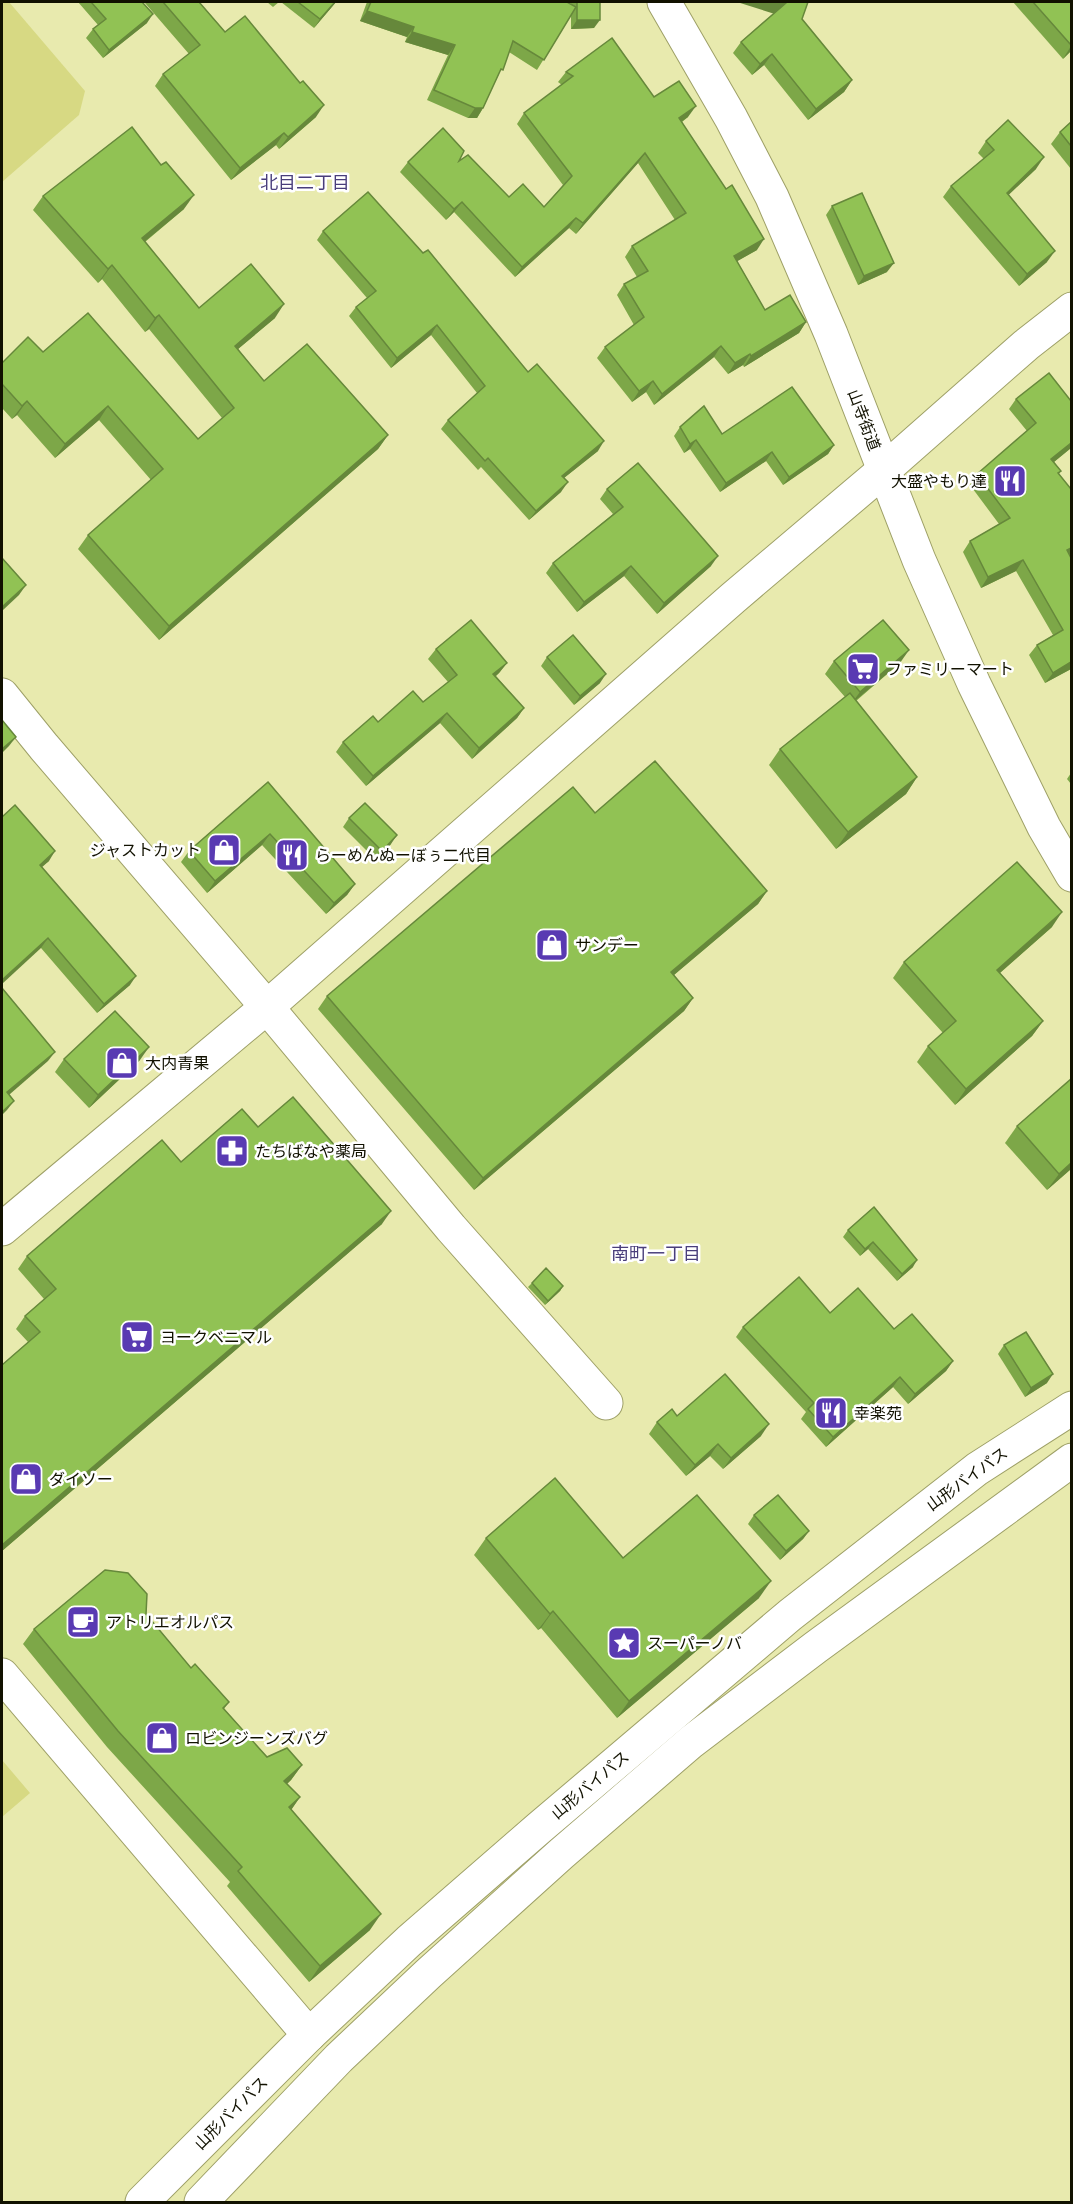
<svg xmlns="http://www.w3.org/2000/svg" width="1073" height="2204" font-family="'Public Sans','Noto Sans JP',sans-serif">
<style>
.green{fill:#d7d983}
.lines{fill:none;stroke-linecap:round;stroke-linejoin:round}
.tertiary-casing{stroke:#9ea067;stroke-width:35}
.secondary-casing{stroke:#9ea067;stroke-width:35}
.trunk-casing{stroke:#9ea067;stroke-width:35}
.tertiary{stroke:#fff;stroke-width:33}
.secondary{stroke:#fff;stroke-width:33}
.trunk{stroke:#fff;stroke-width:33}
.wall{fill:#7da748}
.shaded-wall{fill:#66883b}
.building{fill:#91c254;stroke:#66883b;stroke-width:1.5}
.labels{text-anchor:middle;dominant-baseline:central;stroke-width:5;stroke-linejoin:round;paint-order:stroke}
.street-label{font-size:16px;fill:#110;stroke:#fff}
.poi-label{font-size:16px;fill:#110;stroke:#fff;text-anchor:start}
.neighbourhood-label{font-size:18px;fill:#493e7b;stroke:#fff}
</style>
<rect width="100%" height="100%" fill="#e8eaae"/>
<g class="green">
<polygon points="2,2 9,2 85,91 79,115 2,182"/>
<polygon points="2,1760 30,1793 2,1817 2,1759"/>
</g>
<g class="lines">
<g class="tertiary-casing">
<g id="tertiary">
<polyline points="2,695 44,747 267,1007 451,1228 606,1403"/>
<polyline points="2,1229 267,1007 733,598 884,470 1026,345 1072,309"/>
<polyline points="2,1675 309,2035"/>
</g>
</g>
<g class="secondary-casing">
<polyline id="secondary" points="664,2 731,118 772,197 831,334 919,560 974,684 1044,827 1072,875"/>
</g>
<g class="trunk-casing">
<g id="trunk">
<polyline points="142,2202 309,2035 409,1941 539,1828 790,1615 977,1469 1072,1408"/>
<polyline points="201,2202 339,2058 428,1974 561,1854 691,1742 816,1647 1072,1460"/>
</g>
</g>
<use href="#tertiary" class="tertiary"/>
<use href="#secondary" class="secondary"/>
<use href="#trunk" class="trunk"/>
</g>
<g class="wall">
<polygon points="78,2 142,2 147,23 103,58 86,38 93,29 98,25"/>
<polygon points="146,2 199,2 225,32 316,117 279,149 276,145 231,180 155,86 163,74 189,54 145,3"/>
<polygon points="267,2 279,2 273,7"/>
<polygon points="281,2 336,2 314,28"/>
<polygon points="367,2 567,2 571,4 571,2 600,2 594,28 571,29 571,15 537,70 509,52 483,108 477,118 468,118 427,100 448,55 405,42 407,37 360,21"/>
<polygon points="1013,2 1071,2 1071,51 1063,59"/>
<polygon points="774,13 802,19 852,80 844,92 808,120 764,65 752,75 733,53 741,42"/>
<polygon points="566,72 654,97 688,117 682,122 757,250 737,261 765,310 806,322 799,333 744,367 743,365 728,374 714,357 654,405 646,392 632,402 597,358 605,347 634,325 617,295 624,284 637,277 625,257 632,246 675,220 638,163 576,234 569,228 515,277 454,212 446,220 400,172 408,162 459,161 509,197 544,207 563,185 517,124 524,113 562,85 558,82"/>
<polygon points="1071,122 1071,169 1051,144 1060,132"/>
<polygon points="986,141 1036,169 1008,195 1047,262 1019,286 943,197 951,186 984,159 978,153"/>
<polygon points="43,196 184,209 145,242 199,308 275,318 238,349 264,381 388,435 378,449 159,640 78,549 88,535 151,480 99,420 55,458 17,415 12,419 2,408 2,363 43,352 198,439 222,418 149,329 145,332 102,279 98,283 33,210"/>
<polygon points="832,206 887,272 858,285 826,215"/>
<polygon points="323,231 528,372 598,451 564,478 561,492 529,520 481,467 478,470 441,429 448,420 477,393 431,335 391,368 349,316 356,307 367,298 317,240"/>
<polygon points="1016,399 1071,448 1054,462 1061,471 1059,474 1070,555 1071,669 1045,683 1029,655 1037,645 1053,635 1016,571 981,588 963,552 970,541 999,524 970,485 977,474 1027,431 1009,409"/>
<polygon points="680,427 722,434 834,445 828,454 783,485 766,461 720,492 690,449 684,453 674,436"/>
<polygon points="607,489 711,566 657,614 624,576 577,612 546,573 553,563 613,514 600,499"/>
<polygon points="436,649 507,663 499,673 496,676 524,708 517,718 472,759 440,723 366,786 336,752 343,742 423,702 448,682 428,659"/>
<polygon points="547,657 600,683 574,705 541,666"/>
<polygon points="834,661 900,663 856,701 917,777 906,794 836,849 769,765 780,749 845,697 825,674"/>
<polygon points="1071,773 1071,784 1067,779"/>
<polygon points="268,782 355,884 347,895 326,914 262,845 207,893 181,862 189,851"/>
<polygon points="595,813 767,891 758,904 674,975 693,998 684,1011 474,1190 318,1009 327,996"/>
<polygon points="2,817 49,861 41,867 130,985 97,1013 41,948"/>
<polygon points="349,818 391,844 376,860 343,827"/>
<polygon points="1052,927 1000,973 1043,1021 1032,1036 955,1105 917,1062 928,1046 943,1033 893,978 904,962"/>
<polygon points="64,1059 140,1060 89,1108 55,1072"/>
<polygon points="1017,1126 1071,1169 1047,1190 1005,1143"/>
<polygon points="258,1127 382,1224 2,1551 2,1365 28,1342 16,1329 25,1316 44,1299 18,1269 27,1256 181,1162"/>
<polygon points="874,1207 913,1267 897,1281 868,1249 860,1256 843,1237 848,1230"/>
<polygon points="532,1283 563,1286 560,1291 545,1305 528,1287"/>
<polygon points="830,1313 894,1329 953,1361 946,1371 908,1404 893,1387 826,1447 801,1419 806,1412 736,1337 743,1327"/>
<polygon points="1004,1345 1047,1383 1025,1397 998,1354"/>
<polygon points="677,1416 761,1436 723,1469 710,1456 686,1476 649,1434 657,1422"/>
<polygon points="754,1515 809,1531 803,1539 780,1560 748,1524"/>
<polygon points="486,1538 623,1558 759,1598 617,1718 541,1628 538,1630 474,1555"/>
<polygon points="146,1614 191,1668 229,1702 224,1709 267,1757 302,1765 291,1780 287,1784 300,1797 291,1810 370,1930 309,1982 227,1886 230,1882 107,1747 23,1644 34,1629"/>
</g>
<g class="shaded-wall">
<polygon points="335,2 336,2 314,28 320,19"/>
<polygon points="737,2 781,2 786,3 778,15"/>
<polygon points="367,11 414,27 407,37 360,21"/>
<polygon points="153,14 147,23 103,58 109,50"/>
<polygon points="577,20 600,20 594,28 571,29"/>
<polygon points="412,32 455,45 448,55 405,42"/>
<polygon points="1071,46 1071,51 1063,59"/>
<polygon points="772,54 764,65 752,75 760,64"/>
<polygon points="852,80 844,92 808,120 816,109"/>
<polygon points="324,105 316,117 279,149 288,137"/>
<polygon points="696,106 688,117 671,129 679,118"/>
<polygon points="475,108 483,108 477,118 468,118"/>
<polygon points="284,133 276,145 231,180 240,168"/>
<polygon points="645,153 638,163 576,234 583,223"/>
<polygon points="1044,157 1036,169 998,205 1007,193"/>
<polygon points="194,195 184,209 132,252 142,238"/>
<polygon points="462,202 454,212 446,220 454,209"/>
<polygon points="576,218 569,228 515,277 522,267"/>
<polygon points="764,239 757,250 727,267 734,256"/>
<polygon points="1055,251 1047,262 1019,286 1027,274"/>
<polygon points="894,263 887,272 858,285 864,276"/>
<polygon points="112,265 102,279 98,283 108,269"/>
<polygon points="284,304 275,318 226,359 235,346"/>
<polygon points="159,315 149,329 145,332 155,318"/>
<polygon points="806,322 799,333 744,367 751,356"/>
<polygon points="437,325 431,335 391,368 397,358"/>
<polygon points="721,346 714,357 654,405 662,394"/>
<polygon points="750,354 743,365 728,374 735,363"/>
<polygon points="653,381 646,392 632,402 639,391"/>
<polygon points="27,401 17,415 12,419 22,406"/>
<polygon points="108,406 99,420 55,458 65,444"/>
<polygon points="388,435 378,449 159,640 169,626"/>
<polygon points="696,440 690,449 684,453 690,444"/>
<polygon points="604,441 598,451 555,485 562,476"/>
<polygon points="1071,443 1071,448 1044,470 1051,459"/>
<polygon points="834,445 828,454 783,485 789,477"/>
<polygon points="772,452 766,461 720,492 726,483"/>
<polygon points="568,482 561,492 529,520 536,511"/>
<polygon points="1071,548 1071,555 1060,560 1067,550"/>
<polygon points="718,556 711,566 657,614 664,603"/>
<polygon points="1023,560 1016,571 981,588 988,577"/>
<polygon points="631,566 624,576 577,612 584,602"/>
<polygon points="26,585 19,595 2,611 2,607"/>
<polygon points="909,650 900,663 851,704 860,692"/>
<polygon points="1071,662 1071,669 1045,683 1053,673"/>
<polygon points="507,663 499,673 486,684 493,674"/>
<polygon points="606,674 600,683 574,705 580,696"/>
<polygon points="524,708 517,718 472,759 479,748"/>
<polygon points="447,713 440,723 366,786 373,776"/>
<polygon points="16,737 9,746 2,753 2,749"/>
<polygon points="917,777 906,794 836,849 848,832"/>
<polygon points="270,834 262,845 207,893 215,881"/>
<polygon points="397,835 391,844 376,860 382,851"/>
<polygon points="55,851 49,861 33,875 40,865"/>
<polygon points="355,884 347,895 326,914 334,903"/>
<polygon points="767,891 758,904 662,985 671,972"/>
<polygon points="1062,912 1052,927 986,985 997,970"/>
<polygon points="48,938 41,948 2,984 2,980"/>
<polygon points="136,976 130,985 97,1013 104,1004"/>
<polygon points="693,998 684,1011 474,1190 483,1178"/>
<polygon points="1043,1021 1032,1036 955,1105 966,1089"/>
<polygon points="149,1047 140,1060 89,1108 98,1095"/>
<polygon points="55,1052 48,1061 2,1101 7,1092"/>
<polygon points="14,1101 7,1110 2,1115 2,1112"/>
<polygon points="1071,1163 1071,1169 1047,1190 1059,1174"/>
<polygon points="391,1211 382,1224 2,1551 2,1545"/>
<polygon points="873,1242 868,1249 860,1256 865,1249"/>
<polygon points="917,1260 913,1267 897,1281 902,1274"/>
<polygon points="563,1286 560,1291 545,1305 548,1301"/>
<polygon points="953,1361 946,1371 908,1404 915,1394"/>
<polygon points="1053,1374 1047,1383 1025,1397 1031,1388"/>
<polygon points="900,1377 893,1387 826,1447 833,1437"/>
<polygon points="769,1424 761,1436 723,1469 731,1458"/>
<polygon points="718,1444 710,1456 686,1476 695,1465"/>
<polygon points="809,1531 803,1539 780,1560 786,1551"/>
<polygon points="771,1581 759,1598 617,1718 629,1701"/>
<polygon points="553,1611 541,1628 538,1630 550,1614"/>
<polygon points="302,1765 291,1780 274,1796 284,1781"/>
<polygon points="300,1797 289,1813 289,1807"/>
<polygon points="381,1914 370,1930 309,1982 320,1966"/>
</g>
<g class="building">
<polygon points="91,2 142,2 153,14 109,50 93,29 106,19"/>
<polygon points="163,2 199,2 225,32 245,16 300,83 303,81 324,105 288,137 284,133 240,168 163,74 200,45"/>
<polygon points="298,2 335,2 320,19"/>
<polygon points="371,2 567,2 576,7 544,60 513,41 503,70 501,69 483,108 475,108 434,90 455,45 412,32 414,27 367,11"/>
<rect x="577" y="2" width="23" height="18"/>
<polygon points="781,2 808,2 802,19 852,80 816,109 772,54 760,64 741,42 786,3"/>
<polygon points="1033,2 1071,2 1071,45"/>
<polygon points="612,38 654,97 679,81 696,106 679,118 726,189 732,185 764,239 734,256 765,310 790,295 806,322 751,356 750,354 735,363 721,346 662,394 653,381 639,391 605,347 644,317 624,284 648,271 632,246 686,213 645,153 583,223 576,218 522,267 462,202 454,209 408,162 443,128 464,151 459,161 468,155 509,197 523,184 544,207 572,176 524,113 573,76 566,72"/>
<polygon points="1008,120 1044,157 1007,193 1055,251 1027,274 951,186 994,150 986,141"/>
<polygon points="1071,122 1071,146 1060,132"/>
<polygon points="132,127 161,165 166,162 194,195 142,238 199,308 251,264 284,304 235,346 264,381 307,344 388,435 169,626 88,535 163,469 108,406 65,444 27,401 22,406 2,384 2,363 28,337 43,352 88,313 198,439 234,408 159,315 155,318 112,265 108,269 43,196"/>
<polygon points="368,192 423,253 428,250 528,372 537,364 604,441 562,476 568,482 536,511 488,458 485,461 448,420 485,386 437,325 397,358 356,307 376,291 323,231"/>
<polygon points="862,193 894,263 864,276 832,206"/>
<polygon points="1049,373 1071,401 1071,443 1051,459 1061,471 1058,473 1071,489 1071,548 1067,550 1071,558 1071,662 1053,673 1037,645 1063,630 1023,560 988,577 970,541 1010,518 977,474 1036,423 1016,399"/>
<polygon points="792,387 834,445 789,477 772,452 726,483 696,440 690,444 680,427 704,406 722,434"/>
<polygon points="638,463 718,556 664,603 631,566 584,602 553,563 623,507 607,489"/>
<polygon points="2,558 26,585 2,607"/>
<polygon points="471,620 507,663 493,674 524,708 479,748 447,713 373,776 343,742 373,716 378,722 413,691 423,702 457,675 436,649"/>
<polygon points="883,620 909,650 860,692 834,661"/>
<polygon points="573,635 606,674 580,696 547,657"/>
<polygon points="850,693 917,777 848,832 780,749"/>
<polygon points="2,720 16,737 2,749"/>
<polygon points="655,761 767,891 671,972 693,998 483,1178 327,996 573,787 595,813"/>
<polygon points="268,782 355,884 334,903 270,834 215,881 189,851"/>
<polygon points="365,803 397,835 382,851 349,818"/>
<polygon points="15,805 55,851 40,865 136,976 104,1004 48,938 2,980 2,817"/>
<polygon points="1017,862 1062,912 997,970 1043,1021 966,1089 928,1046 956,1021 904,962"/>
<polygon points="2,988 55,1052 7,1092 14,1101 2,1112"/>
<polygon points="115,1011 149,1047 98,1095 64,1059"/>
<polygon points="1071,1079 1071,1163 1059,1174 1017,1126"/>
<polygon points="293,1097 391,1211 2,1545 2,1365 40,1332 25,1316 56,1289 27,1256 162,1140 181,1162 242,1109 258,1127"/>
<polygon points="874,1207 917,1260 902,1274 873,1242 865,1249 848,1230"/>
<polygon points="546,1268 563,1286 548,1301 532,1283"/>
<polygon points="799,1277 830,1313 858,1288 894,1329 912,1314 953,1361 915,1394 900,1377 833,1437 808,1409 814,1403 743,1327"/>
<polygon points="1026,1332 1053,1374 1031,1388 1004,1345"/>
<polygon points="725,1374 769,1424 731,1458 718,1444 695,1465 657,1422 672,1409 677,1416"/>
<polygon points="555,1478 623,1558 697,1495 771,1581 629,1701 553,1611 550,1614 486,1538"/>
<polygon points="778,1495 809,1531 786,1551 754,1515"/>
<polygon points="105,1570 128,1573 147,1594 146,1614 191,1668 195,1664 229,1702 223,1708 267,1757 287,1748 302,1765 284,1781 300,1797 289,1807 381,1914 320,1966 238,1871 242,1867 118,1731 34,1629"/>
</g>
<defs>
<g id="restaurant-square" transform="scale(1.725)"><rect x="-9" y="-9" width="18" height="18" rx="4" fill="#593ab2" stroke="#fff"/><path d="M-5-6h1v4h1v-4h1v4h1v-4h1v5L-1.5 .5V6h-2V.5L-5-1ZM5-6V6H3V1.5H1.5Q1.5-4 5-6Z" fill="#fff"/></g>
<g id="supermarket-square" transform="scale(1.725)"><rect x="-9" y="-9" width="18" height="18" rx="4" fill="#593ab2" stroke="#fff"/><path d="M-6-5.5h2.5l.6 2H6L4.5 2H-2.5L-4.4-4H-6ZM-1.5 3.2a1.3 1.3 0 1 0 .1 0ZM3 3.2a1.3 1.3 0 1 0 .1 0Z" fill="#fff"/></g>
<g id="shop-square" transform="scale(1.725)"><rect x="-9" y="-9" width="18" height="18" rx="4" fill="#593ab2" stroke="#fff"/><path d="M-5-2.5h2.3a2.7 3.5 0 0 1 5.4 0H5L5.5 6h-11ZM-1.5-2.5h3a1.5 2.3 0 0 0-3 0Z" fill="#fff"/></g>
<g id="pharmacy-square" transform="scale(1.725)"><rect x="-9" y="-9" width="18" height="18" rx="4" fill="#593ab2" stroke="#fff"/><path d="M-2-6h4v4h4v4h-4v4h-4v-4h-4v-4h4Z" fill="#fff"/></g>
<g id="cafe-square" transform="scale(1.725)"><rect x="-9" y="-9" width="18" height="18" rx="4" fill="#593ab2" stroke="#fff"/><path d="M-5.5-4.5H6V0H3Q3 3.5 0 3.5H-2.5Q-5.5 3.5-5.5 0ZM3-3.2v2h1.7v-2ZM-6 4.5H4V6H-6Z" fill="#fff"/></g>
<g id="sight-square" transform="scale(1.725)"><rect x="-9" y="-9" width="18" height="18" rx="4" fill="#593ab2" stroke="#fff"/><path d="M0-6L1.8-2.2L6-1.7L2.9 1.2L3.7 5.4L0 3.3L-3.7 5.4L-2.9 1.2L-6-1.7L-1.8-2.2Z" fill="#fff"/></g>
</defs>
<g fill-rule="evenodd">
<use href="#restaurant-square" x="1010" y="481"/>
<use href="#supermarket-square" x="863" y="669"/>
<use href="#shop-square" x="224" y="850"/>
<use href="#restaurant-square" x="292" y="855"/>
<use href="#shop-square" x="552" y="945"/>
<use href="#shop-square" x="122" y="1063"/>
<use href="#pharmacy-square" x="232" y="1151"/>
<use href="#supermarket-square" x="137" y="1337"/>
<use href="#restaurant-square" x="831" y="1413"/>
<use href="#shop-square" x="26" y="1479"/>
<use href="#cafe-square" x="83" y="1622"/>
<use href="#sight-square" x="624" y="1643"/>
<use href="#shop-square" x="162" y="1738"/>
</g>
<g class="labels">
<g class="street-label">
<text transform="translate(864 420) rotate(69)">山寺街道</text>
<text transform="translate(967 1479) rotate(-36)">山形バイパス</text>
<text transform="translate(590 1785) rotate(-40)">山形バイパス</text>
<text transform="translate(231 2113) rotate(-45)">山形バイパス</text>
</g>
<g class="poi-label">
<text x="987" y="481" text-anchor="end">大盛やもり達</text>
<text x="886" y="669">ファミリーマート</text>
<text x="201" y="850" text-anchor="end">ジャストカット</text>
<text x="315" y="855">らーめんぬーぼぅ二代目</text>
<text x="575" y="945">サンデー</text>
<text x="145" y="1063">大内青果</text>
<text x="255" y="1151">たちばなや薬局</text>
<text x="160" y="1337">ヨークベニマル</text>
<text x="854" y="1413">幸楽苑</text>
<text x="49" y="1479">ダイソー</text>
<text x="106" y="1622">アトリエオルパス</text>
<text x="647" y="1643">スーパーノバ</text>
<text x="185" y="1738">ロビンジーンズバグ</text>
</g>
<g class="neighbourhood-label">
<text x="305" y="182">北目二丁目</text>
<text x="656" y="1253">南町一丁目</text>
</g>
</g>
<rect width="1073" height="2204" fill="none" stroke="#111100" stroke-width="6"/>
</svg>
